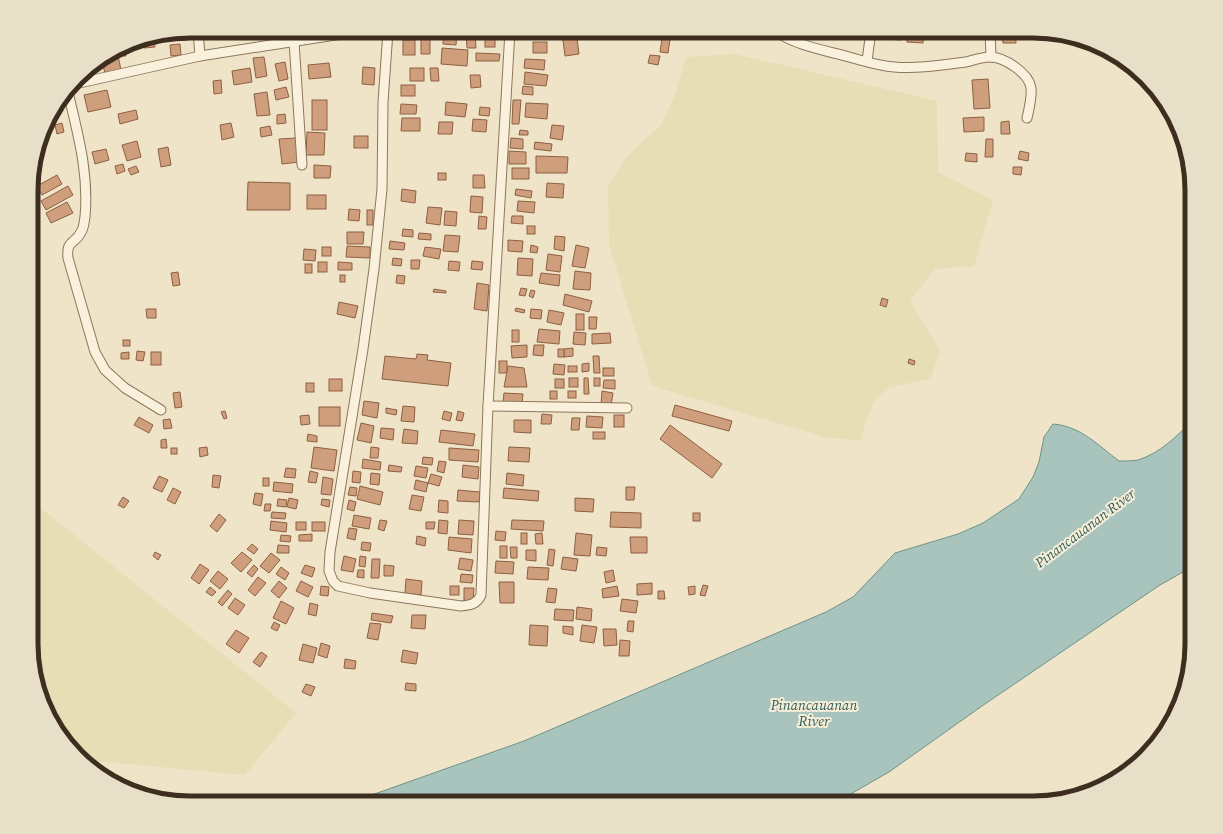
<svg xmlns="http://www.w3.org/2000/svg" width="1223" height="834" font-family="'Source Serif 4',serif">
<style>
.farmland{fill:#e6deb5}
.water{fill:#a9c4bc;stroke:#6f938a}
.building{fill:#cf9f7d;stroke:#8d5f41}
.lines{fill:none;stroke-linecap:round;stroke-linejoin:round}
.minor-casing{stroke:#8d765c;stroke-width:11}
.minor{stroke:#faf1dc;stroke-width:9}
.labels{text-anchor:middle;dominant-baseline:central;stroke-width:4;stroke-linejoin:round;paint-order:stroke}
.water-label{font-size:14px;font-style:italic;fill:#2f5d5a;stroke:#f7eed8}
.rim{fill:none;stroke:#3d2e20;stroke-width:5}
</style>
<rect width="100%" height="100%" fill="#f0e4c8"/>
<g class="farmland">
<polygon points="735,54 937,101 938,172 993,200 974,266 935,269 910,301 940,350 931,378 889,388 874,401 865,424 860,441 824,437 652,386 609,244 608,186 626,157 662,124 676,92 686,57"/>
<polygon points="37,505 296,713 245,775 84,760 52,723 32,665 32,508"/>
</g>
<path class="water" d="M1192 421V567L1160 585 982 706 889 772 835 803H349L524 741 826 612 853 597 895 553 958 534 983 523 1019 499 1033 477 1039 462 1044 437 1053 424C1080 426 1098 445 1119 461 1125 461 1132 461 1138 460 1160 453 1176 437 1192 421Z"/>
<g class="building">
<polygon points="187,31 187,40 170,40 169,35"/>
<polygon points="444,31 457,31 456,45 443,44"/>
<polygon points="576,31 579,54 565,56 562,33"/>
<polygon points="723,31 740,31 740,38 724,39"/>
<polygon points="884,31 902,31 901,40 884,39"/>
<polygon points="907,31 924,31 923,43 907,42"/>
<polygon points="1002,31 1015,31 1016,43 1003,43"/>
<polygon points="475,32 476,48 467,48 466,33"/>
<polygon points="663,32 671,33 668,53 660,52"/>
<polygon points="430,37 430,54 421,54 421,38"/>
<polygon points="154,38 155,47 144,48 144,40"/>
<rect x="485" y="39" width="10" height="8"/>
<rect x="403" y="40" width="12" height="15"/>
<rect x="533" y="42" width="14" height="11"/>
<polygon points="180,44 181,55 171,56 170,45"/>
<polygon points="124,46 126,56 121,56 120,49"/>
<polygon points="442,48 468,50 467,66 441,64"/>
<polygon points="117,51 121,70 105,74 102,60"/>
<polygon points="476,53 500,54 499,61 476,61"/>
<polygon points="650,55 660,56 658,65 648,63"/>
<polygon points="264,57 267,76 256,78 253,58"/>
<polygon points="525,59 545,60 544,70 524,68"/>
<polygon points="285,62 288,79 279,81 275,64"/>
<polygon points="329,63 331,77 309,79 308,65"/>
<polygon points="363,67 375,68 374,85 362,84"/>
<polygon points="250,68 252,82 234,85 232,71"/>
<rect x="410" y="68" width="14" height="13"/>
<polygon points="430,68 438,68 439,81 431,81"/>
<polygon points="525,72 548,75 546,86 524,84"/>
<polygon points="470,75 480,75 481,87 471,88"/>
<polygon points="988,79 990,108 974,109 972,80"/>
<polygon points="221,80 222,93 214,94 213,81"/>
<rect x="401" y="85" width="14" height="11"/>
<polygon points="523,86 533,87 533,95 522,94"/>
<polygon points="286,87 289,97 276,100 274,90"/>
<polygon points="107,90 111,107 88,112 84,95"/>
<polygon points="267,92 270,115 257,116 254,94"/>
<rect x="312" y="100" width="15" height="30"/>
<polygon points="513,100 521,100 519,124 512,124"/>
<polygon points="446,102 467,104 465,117 445,115"/>
<polygon points="526,103 548,104 547,119 525,117"/>
<polygon points="401,104 417,105 416,114 400,114"/>
<polygon points="480,107 490,108 489,116 479,115"/>
<polygon points="136,110 138,119 120,124 118,114"/>
<polygon points="285,114 286,123 277,124 277,115"/>
<polygon points="984,117 984,131 964,132 963,118"/>
<polygon points="402,118 420,118 420,131 401,131"/>
<polygon points="473,119 487,120 486,132 472,131"/>
<polygon points="1009,121 1010,134 1001,134 1001,122"/>
<polygon points="439,122 453,122 452,134 438,134"/>
<polygon points="62,123 64,132 57,134 55,125"/>
<polygon points="231,123 234,137 222,140 220,125"/>
<polygon points="552,125 564,126 562,140 550,138"/>
<polygon points="270,126 272,135 261,137 260,128"/>
<polygon points="520,130 528,131 528,135 519,135"/>
<polygon points="307,132 325,133 324,155 306,155"/>
<rect x="354" y="136" width="14" height="12"/>
<polygon points="296,138 299,162 282,164 279,139"/>
<polygon points="511,138 523,139 523,149 510,148"/>
<polygon points="986,139 993,139 993,157 985,157"/>
<polygon points="137,141 141,157 127,161 122,145"/>
<polygon points="535,142 552,144 551,151 534,149"/>
<polygon points="168,147 171,165 161,167 158,149"/>
<polygon points="106,149 109,160 95,164 92,152"/>
<polygon points="509,151 526,152 526,164 509,164"/>
<polygon points="1020,151 1029,153 1028,161 1018,159"/>
<polygon points="966,153 977,154 977,162 965,161"/>
<polygon points="536,156 568,157 567,173 536,173"/>
<polygon points="123,164 125,171 117,174 115,166"/>
<polygon points="314,165 331,166 330,178 314,178"/>
<polygon points="136,166 139,172 131,175 128,169"/>
<polygon points="1013,167 1022,167 1021,175 1013,174"/>
<rect x="512" y="168" width="17" height="11"/>
<rect x="438" y="173" width="8" height="7"/>
<polygon points="57,175 62,184 42,195 37,186"/>
<polygon points="473,175 484,175 485,188 473,188"/>
<polygon points="248,182 290,183 290,210 247,210"/>
<polygon points="547,183 564,184 563,198 546,197"/>
<polygon points="68,186 73,195 46,210 41,201"/>
<polygon points="402,189 416,191 415,203 401,201"/>
<polygon points="516,189 532,191 531,198 515,195"/>
<rect x="307" y="195" width="19" height="14"/>
<polygon points="471,196 483,197 482,213 470,212"/>
<polygon points="518,201 535,202 534,213 517,211"/>
<polygon points="67,202 73,213 51,223 46,213"/>
<polygon points="428,207 442,208 440,225 426,223"/>
<polygon points="349,209 360,210 359,221 348,220"/>
<rect x="367" y="210" width="6" height="15"/>
<polygon points="445,211 457,212 456,226 444,225"/>
<polygon points="479,216 487,217 486,229 478,229"/>
<polygon points="512,216 523,216 523,224 511,223"/>
<rect x="527" y="226" width="8" height="8"/>
<polygon points="403,229 413,230 413,237 402,236"/>
<polygon points="347,232 364,232 363,244 347,244"/>
<polygon points="419,233 431,234 431,240 418,239"/>
<polygon points="445,235 460,236 458,252 443,251"/>
<polygon points="555,236 565,237 564,251 554,249"/>
<polygon points="508,240 523,241 522,252 508,251"/>
<polygon points="390,241 405,243 404,250 389,249"/>
<polygon points="531,245 538,247 537,253 530,252"/>
<polygon points="576,245 589,248 585,268 572,266"/>
<polygon points="347,246 370,247 370,258 346,257"/>
<rect x="322" y="247" width="9" height="9"/>
<polygon points="425,247 441,249 439,259 423,256"/>
<polygon points="304,249 316,250 315,261 303,260"/>
<polygon points="548,254 562,256 560,272 546,270"/>
<polygon points="393,258 402,259 401,266 392,265"/>
<polygon points="518,258 533,259 532,276 517,275"/>
<polygon points="411,260 420,260 419,269 411,269"/>
<polygon points="449,261 460,262 459,271 448,270"/>
<polygon points="472,261 483,262 482,270 471,269"/>
<rect x="318" y="262" width="9" height="10"/>
<polygon points="338,262 352,263 352,270 338,270"/>
<rect x="305" y="264" width="7" height="9"/>
<polygon points="575,271 591,273 590,290 573,289"/>
<polygon points="178,272 180,285 173,286 171,273"/>
<polygon points="541,273 560,275 559,286 539,283"/>
<rect x="340" y="275" width="5" height="7"/>
<polygon points="397,275 405,276 404,284 396,283"/>
<polygon points="477,283 489,285 487,311 474,309"/>
<polygon points="521,288 527,289 525,296 519,295"/>
<polygon points="434,289 446,291 446,293 433,292"/>
<polygon points="531,290 535,291 533,298 529,296"/>
<polygon points="565,294 592,301 589,312 563,305"/>
<polygon points="882,298 888,300 886,307 880,305"/>
<polygon points="339,302 358,306 355,318 337,314"/>
<polygon points="516,308 525,310 524,313 515,311"/>
<polygon points="146,309 156,309 156,318 147,318"/>
<polygon points="531,309 542,310 541,319 530,318"/>
<polygon points="549,310 564,313 561,325 547,322"/>
<rect x="576" y="314" width="8" height="16"/>
<polygon points="589,317 597,317 596,329 589,329"/>
<polygon points="539,329 560,331 559,344 537,342"/>
<rect x="512" y="330" width="7" height="12"/>
<polygon points="574,332 586,333 585,345 573,344"/>
<polygon points="610,333 611,343 592,344 592,334"/>
<rect x="123" y="340" width="7" height="6"/>
<polygon points="527,345 527,357 512,358 511,346"/>
<polygon points="534,345 544,345 543,356 533,355"/>
<polygon points="573,348 573,356 564,357 564,349"/>
<rect x="558" y="349" width="6" height="8"/>
<polygon points="137,351 145,352 143,361 136,360"/>
<polygon points="129,352 129,359 121,359 121,353"/>
<rect x="151" y="352" width="10" height="13"/>
<polygon points="417,354 428,355 427,360 451,363 448,386 382,379 385,356 416,359"/>
<polygon points="593,356 599,356 600,373 594,373"/>
<polygon points="909,359 915,361 914,365 908,363"/>
<rect x="499" y="361" width="8" height="12"/>
<polygon points="589,363 589,371 582,372 582,364"/>
<polygon points="554,364 565,365 564,375 553,374"/>
<polygon points="508,366 524,368 527,387 504,387"/>
<rect x="568" y="366" width="9" height="6"/>
<rect x="603" y="368" width="11" height="8"/>
<rect x="569" y="378" width="9" height="9"/>
<polygon points="584,378 588,378 589,394 584,394"/>
<rect x="594" y="378" width="6" height="8"/>
<rect x="329" y="379" width="13" height="12"/>
<rect x="555" y="379" width="9" height="9"/>
<polygon points="604,380 615,380 615,389 603,388"/>
<rect x="306" y="383" width="8" height="9"/>
<rect x="550" y="391" width="7" height="8"/>
<rect x="568" y="391" width="8" height="7"/>
<polygon points="602,391 613,393 611,406 601,405"/>
<polygon points="180,392 182,407 175,408 173,393"/>
<polygon points="504,393 523,394 522,404 503,402"/>
<polygon points="364,401 379,403 377,418 362,415"/>
<polygon points="675,405 732,421 729,431 672,416"/>
<polygon points="403,406 415,407 414,422 401,421"/>
<rect x="319" y="407" width="21" height="19"/>
<polygon points="386,408 397,410 396,415 386,413"/>
<polygon points="225,411 227,418 224,419 221,412"/>
<polygon points="444,411 452,413 450,421 442,419"/>
<polygon points="458,411 464,413 462,421 456,420"/>
<polygon points="542,414 552,415 551,424 541,424"/>
<polygon points="309,415 310,424 301,425 300,416"/>
<rect x="614" y="415" width="10" height="12"/>
<polygon points="587,416 603,417 602,428 586,427"/>
<polygon points="139,417 153,425 149,433 134,425"/>
<polygon points="572,418 580,418 579,430 571,430"/>
<polygon points="170,419 172,428 164,429 163,420"/>
<polygon points="514,420 531,420 531,433 514,432"/>
<polygon points="361,423 374,426 371,443 357,440"/>
<polygon points="670,425 722,464 712,478 660,439"/>
<polygon points="381,428 394,429 393,440 380,438"/>
<polygon points="404,429 418,431 417,444 402,443"/>
<polygon points="441,430 475,434 473,446 439,442"/>
<rect x="593" y="432" width="12" height="7"/>
<polygon points="308,434 317,436 317,442 307,441"/>
<polygon points="166,439 167,448 161,448 161,440"/>
<polygon points="207,447 208,455 200,457 199,448"/>
<polygon points="314,447 337,450 334,471 311,468"/>
<polygon points="371,447 379,448 378,458 370,458"/>
<polygon points="509,447 530,448 529,462 508,461"/>
<rect x="171" y="448" width="6" height="6"/>
<polygon points="449,448 479,450 478,462 449,460"/>
<polygon points="423,457 433,458 432,465 422,464"/>
<polygon points="363,459 381,462 380,470 362,468"/>
<polygon points="439,461 446,462 444,473 437,471"/>
<polygon points="389,465 402,467 401,472 388,471"/>
<polygon points="463,465 479,467 478,479 462,477"/>
<polygon points="416,466 428,468 426,478 414,476"/>
<polygon points="286,468 296,469 295,478 284,477"/>
<polygon points="310,471 318,473 316,483 308,482"/>
<polygon points="353,471 361,472 360,483 352,482"/>
<polygon points="371,473 380,474 379,485 370,484"/>
<polygon points="507,473 524,475 523,486 506,484"/>
<polygon points="431,474 442,477 439,486 428,483"/>
<polygon points="213,475 221,476 219,488 212,487"/>
<polygon points="159,476 168,480 162,492 153,488"/>
<polygon points="323,477 333,479 331,495 321,494"/>
<rect x="263" y="478" width="6" height="8"/>
<polygon points="416,480 428,483 426,492 414,489"/>
<polygon points="274,482 293,484 292,493 273,491"/>
<polygon points="360,486 383,492 380,505 357,499"/>
<polygon points="350,487 357,488 356,496 348,495"/>
<polygon points="626,487 635,487 634,500 626,500"/>
<polygon points="173,488 181,492 175,504 167,500"/>
<polygon points="504,488 539,491 538,501 503,498"/>
<polygon points="458,490 480,492 479,502 457,501"/>
<polygon points="255,493 263,494 261,506 253,504"/>
<polygon points="412,495 424,497 421,511 409,509"/>
<polygon points="123,497 129,501 124,508 118,505"/>
<polygon points="289,498 298,500 296,509 287,507"/>
<polygon points="575,498 594,499 593,512 575,511"/>
<polygon points="278,499 287,500 286,507 277,506"/>
<polygon points="322,499 330,500 329,507 321,505"/>
<polygon points="349,500 356,502 354,511 347,509"/>
<polygon points="439,500 448,501 448,513 438,512"/>
<polygon points="265,504 271,504 270,511 264,511"/>
<polygon points="272,512 286,513 285,519 271,518"/>
<polygon points="611,512 641,513 641,528 610,527"/>
<rect x="693" y="513" width="7" height="8"/>
<polygon points="219,514 226,520 217,532 210,526"/>
<polygon points="354,515 371,518 369,529 352,526"/>
<polygon points="380,520 387,521 384,531 378,529"/>
<polygon points="439,520 448,521 447,534 438,533"/>
<polygon points="459,520 474,521 473,535 458,534"/>
<polygon points="512,520 544,521 543,531 511,529"/>
<polygon points="271,521 287,523 286,532 270,530"/>
<rect x="296" y="522" width="10" height="8"/>
<rect x="312" y="522" width="13" height="9"/>
<polygon points="426,522 435,522 434,529 426,529"/>
<polygon points="349,528 357,529 355,540 347,538"/>
<polygon points="496,531 506,532 505,541 495,540"/>
<rect x="521" y="533" width="6" height="11"/>
<polygon points="542,533 543,544 536,544 535,534"/>
<polygon points="576,533 592,535 590,556 574,555"/>
<polygon points="312,534 312,541 299,541 299,535"/>
<polygon points="281,535 291,536 290,542 280,541"/>
<polygon points="417,536 426,538 425,546 416,544"/>
<polygon points="449,537 472,539 471,553 448,550"/>
<polygon points="630,537 647,537 647,553 631,553"/>
<polygon points="362,542 371,543 370,551 361,550"/>
<polygon points="252,544 258,549 254,554 247,549"/>
<polygon points="278,545 289,546 289,553 277,553"/>
<rect x="500" y="546" width="7" height="12"/>
<polygon points="510,547 517,547 517,558 511,558"/>
<polygon points="597,547 607,548 606,556 596,555"/>
<polygon points="549,549 555,550 553,566 547,565"/>
<polygon points="526,550 536,550 536,561 526,560"/>
<polygon points="155,552 161,555 158,560 153,556"/>
<polygon points="242,552 252,560 241,572 231,563"/>
<polygon points="271,553 280,560 269,573 260,566"/>
<polygon points="344,556 356,559 353,572 341,570"/>
<polygon points="360,556 366,557 365,567 359,566"/>
<polygon points="563,557 578,559 576,571 561,569"/>
<polygon points="460,558 473,560 471,571 458,569"/>
<polygon points="372,559 380,559 379,578 371,578"/>
<polygon points="496,561 514,562 513,574 495,573"/>
<polygon points="200,564 209,570 199,584 191,578"/>
<polygon points="254,565 258,569 252,577 247,573"/>
<polygon points="305,565 315,568 312,577 301,573"/>
<polygon points="384,565 394,566 393,576 384,576"/>
<polygon points="281,567 289,573 285,580 276,574"/>
<polygon points="528,567 549,568 548,580 527,579"/>
<polygon points="358,570 364,570 364,578 357,577"/>
<polygon points="613,570 615,581 606,583 604,572"/>
<polygon points="218,571 228,579 220,589 210,581"/>
<polygon points="461,574 473,575 472,583 460,582"/>
<polygon points="258,577 266,583 255,596 248,590"/>
<polygon points="406,579 422,581 421,595 405,593"/>
<polygon points="279,581 287,588 279,598 271,591"/>
<polygon points="301,581 313,587 308,597 296,591"/>
<polygon points="499,582 514,582 514,603 500,603"/>
<polygon points="652,583 652,594 637,595 637,584"/>
<polygon points="703,585 708,586 705,596 700,595"/>
<polygon points="321,586 329,587 328,596 320,595"/>
<rect x="450" y="586" width="9" height="9"/>
<polygon points="617,586 619,596 603,598 602,589"/>
<polygon points="695,586 695,594 689,595 688,587"/>
<polygon points="210,587 216,592 212,596 206,592"/>
<polygon points="464,588 474,588 473,601 464,601"/>
<polygon points="548,588 557,589 555,603 546,602"/>
<polygon points="228,590 232,594 222,606 218,602"/>
<polygon points="658,591 664,591 665,599 658,599"/>
<polygon points="235,598 245,605 238,615 228,608"/>
<polygon points="622,599 638,601 636,613 620,611"/>
<polygon points="281,601 294,608 286,624 273,618"/>
<polygon points="310,603 318,605 316,616 308,614"/>
<polygon points="577,607 592,609 591,621 576,619"/>
<polygon points="555,609 574,610 573,621 554,620"/>
<polygon points="372,613 393,616 391,623 371,620"/>
<polygon points="412,615 426,615 425,629 411,628"/>
<polygon points="628,621 634,621 633,632 627,631"/>
<polygon points="274,622 280,625 277,631 271,628"/>
<polygon points="370,623 381,624 378,640 367,638"/>
<polygon points="530,625 548,626 547,646 529,645"/>
<polygon points="582,625 597,627 594,643 580,641"/>
<polygon points="563,626 573,627 573,635 563,633"/>
<polygon points="603,629 616,629 617,645 604,646"/>
<polygon points="236,630 249,638 239,653 226,644"/>
<polygon points="620,640 630,641 629,656 619,656"/>
<polygon points="321,643 330,646 327,658 318,655"/>
<polygon points="303,644 317,648 313,663 299,660"/>
<polygon points="403,650 418,653 416,664 401,662"/>
<polygon points="261,652 267,656 260,667 253,662"/>
<polygon points="345,659 356,661 355,669 344,668"/>
<polygon points="406,683 416,684 416,691 405,690"/>
<polygon points="306,684 315,687 311,696 302,692"/>
</g>
<g class="lines">
<g class="minor-casing">
<g id="minor">
<polyline points="198,31 200,56"/>
<path d="M388 31 383 102 382 189 374 269 363 349 330 552 329 571 333 581 338 586 370 593 461 606C471 605 477 604 481 595L488 406 510 31"/>
<path d="M775 31C797 46 824 50 849 57 864 61 879 66 894 67 918 69 942 65 966 62 974 60 982 57 990 57 1004 57 1029 73 1031 88 1032 98 1029 109 1027 118"/>
<polyline points="990,31 991,57"/>
<polyline points="294,41 302,165"/>
<polyline points="867,61 871,31"/>
<polyline points="75,84 200,56 361,31"/>
<path d="M68 92C78 135 89 173 85 217 84 222 84 228 81 232 75 245 66 239 68 258L95 352 105 370 125 388 161 410"/>
<polyline points="488,406 627,408"/>
</g>
</g>
<use href="#minor" class="minor"/>
</g>
<g class="labels">
<g class="water-label">
<text transform="translate(1085 528) rotate(-37)">Pinancauanan River</text>
<text x="814" y="705">Pinancauanan<tspan x="814" dy="16">River</tspan></text>
</g>
</g>
<path d="M0 0H1223V834H0ZM190 38H1033A152 152 0 0 1 1185 190V644A152 152 0 0 1 1033 796H190A152 152 0 0 1 38 644V190A152 152 0 0 1 190 38Z" fill="#e8dfc9" fill-rule="evenodd"/>
<path class="rim" d="M190 38H1033A152 152 0 0 1 1185 190V644A152 152 0 0 1 1033 796H190A152 152 0 0 1 38 644V190A152 152 0 0 1 190 38Z"/>
</svg>
